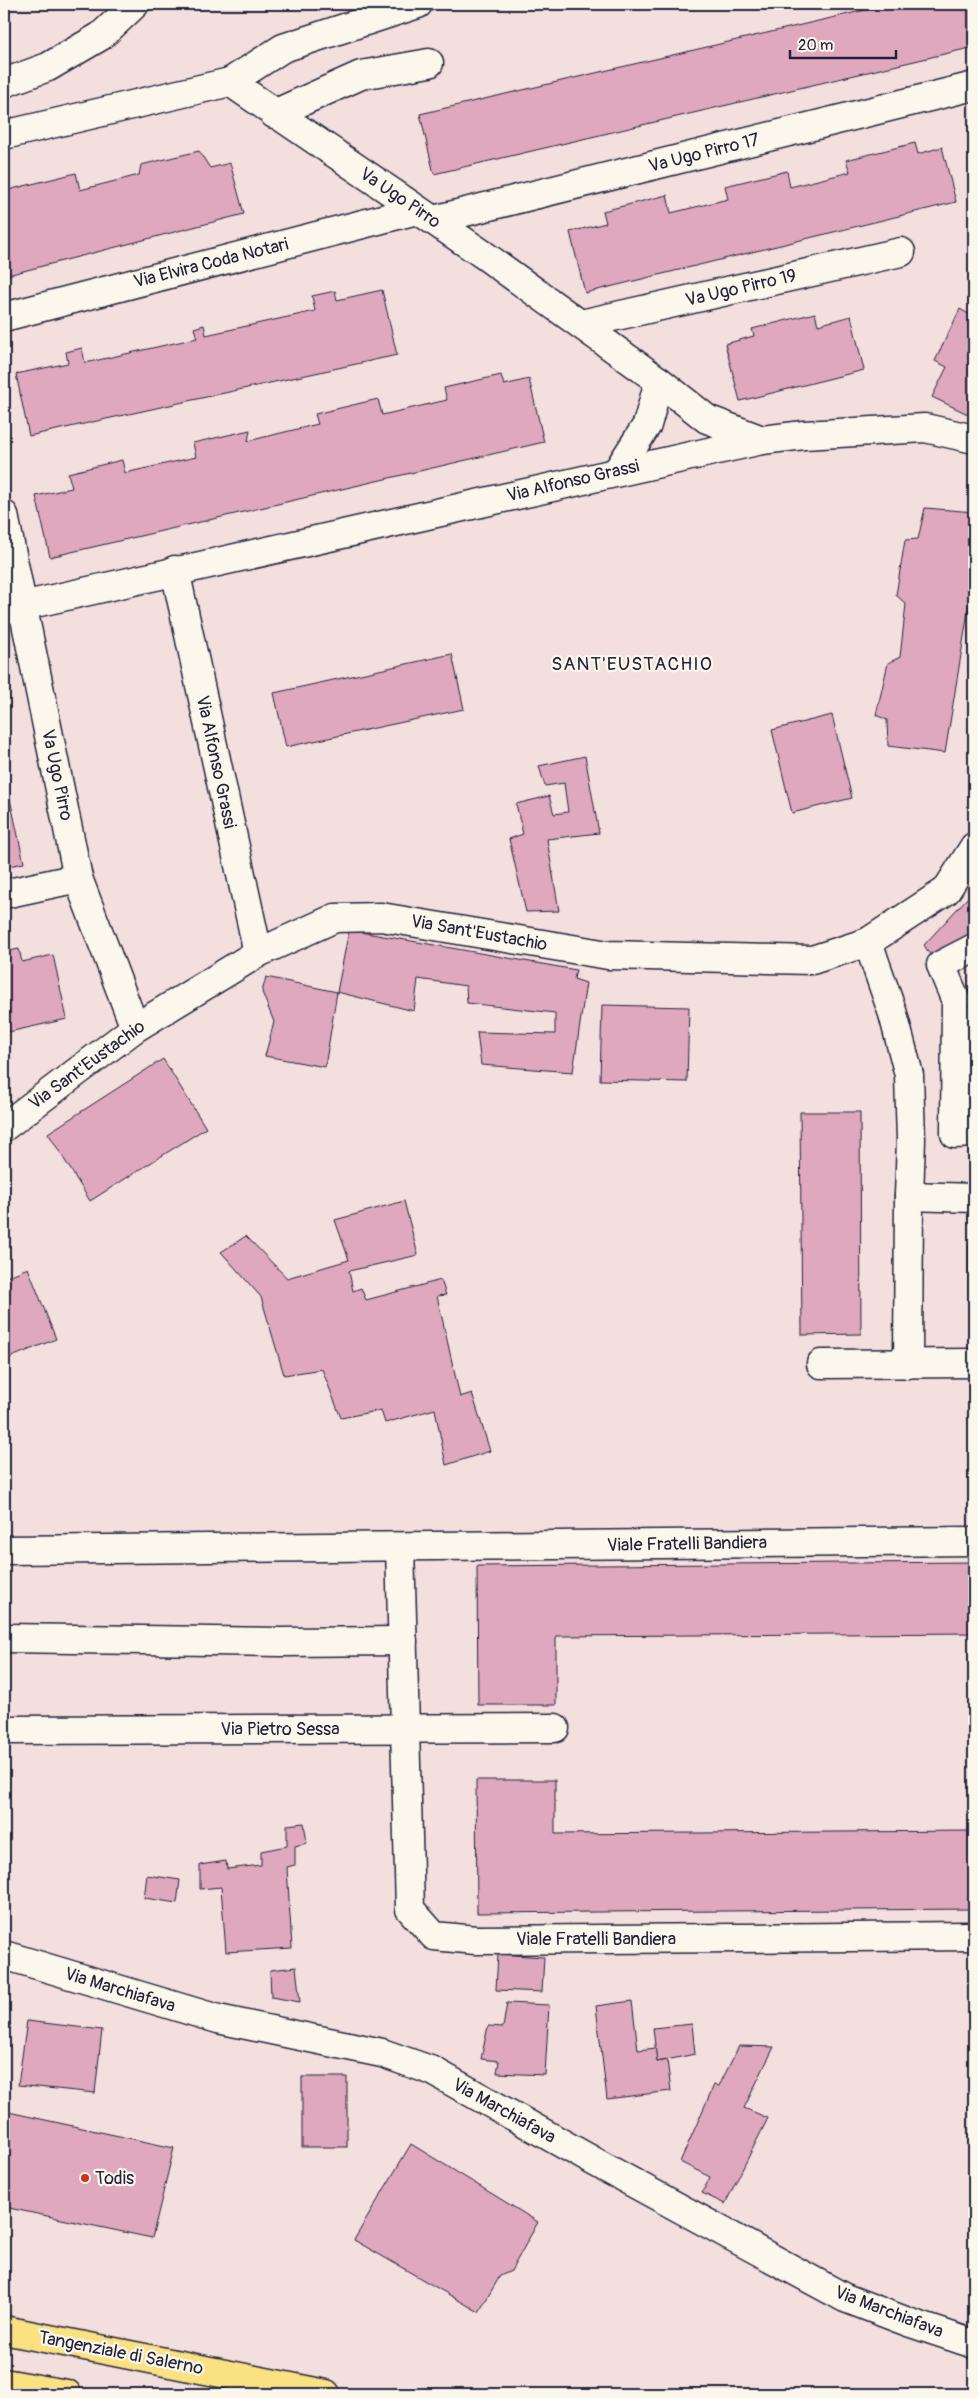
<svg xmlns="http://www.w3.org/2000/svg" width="978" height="2398" font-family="Pangolin,sans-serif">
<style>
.building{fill:#dfa8bd;stroke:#22223b}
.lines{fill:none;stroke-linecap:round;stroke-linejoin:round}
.minor-casing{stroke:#22223b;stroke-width:31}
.highway-casing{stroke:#22223b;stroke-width:31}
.minor{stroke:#fbf7ec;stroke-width:28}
.highway{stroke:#fae181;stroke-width:28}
.poi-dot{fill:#c8321e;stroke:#fbf7ec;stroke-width:2}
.labels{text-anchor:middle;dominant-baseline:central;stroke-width:4.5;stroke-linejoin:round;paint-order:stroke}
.street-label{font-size:18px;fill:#22223b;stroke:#fbf7ec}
.poi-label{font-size:18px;fill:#22223b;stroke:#fbf7ec;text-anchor:start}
.neighbourhood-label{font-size:19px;letter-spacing:1px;fill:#22223b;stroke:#fbf7ec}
</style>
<rect width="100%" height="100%" fill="#f3dfde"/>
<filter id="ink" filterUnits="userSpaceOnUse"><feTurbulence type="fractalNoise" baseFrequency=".02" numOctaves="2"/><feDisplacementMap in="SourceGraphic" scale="10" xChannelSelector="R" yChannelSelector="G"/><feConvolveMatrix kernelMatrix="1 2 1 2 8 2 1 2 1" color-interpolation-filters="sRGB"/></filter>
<g filter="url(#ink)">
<g class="building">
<polygon points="891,4 974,4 974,47 434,174 420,114"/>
<polygon points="915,143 918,154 942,147 956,202 585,293 570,232 606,223 603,211 667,195 671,213 728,199 725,186 787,171 790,187 850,172 846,160"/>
<polygon points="199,151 210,168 230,163 244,214 4,276 4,209 8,208 4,191 76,173 80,190 139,175 141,165"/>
<polygon points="382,290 397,355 29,436 16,374 68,363 66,352 82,348 85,363 197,338 194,328 204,325 206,335 315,311 312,296 335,291 337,300"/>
<polygon points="960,309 972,316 974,312 974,417 932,397 947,367 935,361"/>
<polygon points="815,313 818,325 851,316 864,370 740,401 725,344 754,336 752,329"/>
<polygon points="501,375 504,385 529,379 544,442 50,557 36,496 72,488 68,473 122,460 125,473 196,457 193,443 250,430 248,441 318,424 315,414 378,399 382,415 447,400 444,388"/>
<polygon points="925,508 974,512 974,575 945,753 888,746 887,720 876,715 888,663 900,657 906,604 896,595 905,540 918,539"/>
<polygon points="452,654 464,709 286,747 274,693"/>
<polygon points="832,715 852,798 792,813 772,730"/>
<polygon points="585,756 599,833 547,839 559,911 526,912 509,839 523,834 516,804 549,796 554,814 568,812 564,783 545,786 539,766"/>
<polygon points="10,799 24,863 4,867 4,801"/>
<polygon points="974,893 974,938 934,961 924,945 969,896"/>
<polygon points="349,930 576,970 574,979 586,983 573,1072 481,1065 477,1032 555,1034 555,1013 467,1003 466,986 418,979 414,1011 337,992"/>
<polygon points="19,949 22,962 53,955 67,1019 4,1033 4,952"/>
<polygon points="266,977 337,992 325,1067 265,1056 274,1022 262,992"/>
<polygon points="602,1005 689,1007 687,1082 600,1080"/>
<polygon points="163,1059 206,1128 90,1201 48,1133"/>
<polygon points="800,1112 860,1112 861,1334 802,1335"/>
<polygon points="404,1201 418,1255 349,1271 353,1291 361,1288 366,1300 441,1280 446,1295 437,1296 460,1397 472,1393 490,1451 446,1465 435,1409 385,1423 381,1410 341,1418 322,1369 284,1375 261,1297 221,1252 246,1236 287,1278 349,1260 335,1220"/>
<rect x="969" y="1246" width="5" height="60"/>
<polygon points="28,1268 56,1339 4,1360 4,1278"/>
<polygon points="974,1562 974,1633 556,1636 556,1705 478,1705 477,1566"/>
<polygon points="476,1780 555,1780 555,1834 974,1831 974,1909 477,1913"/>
<polygon points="304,1823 307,1843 295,1846 295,1865 287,1867 292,1948 226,1952 221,1887 200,1889 200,1865 226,1861 227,1869 261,1865 261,1851 287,1846 287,1825"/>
<polygon points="147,1875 180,1880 177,1903 144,1898"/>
<polygon points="498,1954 544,1957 542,1992 496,1990"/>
<polygon points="296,1967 300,2002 271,1997 270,1970"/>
<polygon points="632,2001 638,2050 656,2048 657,2062 667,2060 671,2091 607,2099 596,2006"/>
<polygon points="507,2003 549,2005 545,2075 497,2073 499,2061 481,2059 488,2026 503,2027"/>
<polygon points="27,2021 102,2030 95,2093 18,2085"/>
<polygon points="692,2024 695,2054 657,2062 653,2028"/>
<polygon points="739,2046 774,2047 744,2108 768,2118 725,2204 702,2193 710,2177 680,2162 714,2085 719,2086"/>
<rect x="302" y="2077" width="45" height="70"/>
<polygon points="4,2111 174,2148 152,2238 4,2207"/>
<polygon points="411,2144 538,2222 511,2271 500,2276 479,2312 354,2240"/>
</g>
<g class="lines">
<g class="minor-casing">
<g id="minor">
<polyline points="230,82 283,48 418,4"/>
<polyline points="4,83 48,67 101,36 135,4"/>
<polyline points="274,114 361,75 429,63"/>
<polyline points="4,135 230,82 484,255 659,381 707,419 762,440"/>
<polyline points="433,220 974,86"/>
<polyline points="4,317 417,210"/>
<polyline points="581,324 901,252"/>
<polyline points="618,470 647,425 659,381"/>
<polyline points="4,515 78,878 135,1028"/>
<polyline points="175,570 258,953"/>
<polyline points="4,610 762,440 804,435 925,428 974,439"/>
<polyline points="4,894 78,878"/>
<polyline points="868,942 893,1014 909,1075 911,1140 909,1196 974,1198"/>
<polyline points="974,948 941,965 956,1001 955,1134 974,1133"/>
<polyline points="4,1127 135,1028 258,953 335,918 381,917 608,955 812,960 868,942 946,891 974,847"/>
<polyline points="821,1364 974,1363"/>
<polyline points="908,1364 909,1196"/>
<polyline points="400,1547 410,1909 434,1936 476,1940 974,1936"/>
<polyline points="4,1550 974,1541"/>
<polyline points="4,1638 281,1642 403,1641"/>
<polyline points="4,1730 555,1728"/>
<polyline points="4,1955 218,2019 382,2053 433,2071 604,2167 845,2298 908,2322 974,2344"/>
</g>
</g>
<g class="highway-casing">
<g id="highway">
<polyline points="4,2330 326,2394"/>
<polyline points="4,2383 67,2394"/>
</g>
</g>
<use href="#minor" class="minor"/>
<use href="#highway" class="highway"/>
</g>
</g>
<circle class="poi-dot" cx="85" cy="2178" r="5"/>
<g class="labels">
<g class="street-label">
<text transform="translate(704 153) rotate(-14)">Va Ugo Pirro 17</text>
<text transform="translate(400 198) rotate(34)">Va Ugo Pirro</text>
<text transform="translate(211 263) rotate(-14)">Via Elvira Coda Notari</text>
<text transform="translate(741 288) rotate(-13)">Va Ugo Pirro 19</text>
<text transform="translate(573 481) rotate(-13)">Via Alfonso Grassi</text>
<text transform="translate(216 762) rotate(78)">Via Alfonso Grassi</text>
<text transform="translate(57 775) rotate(78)">Va Ugo Pirro</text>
<text transform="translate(479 933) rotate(10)">Via Sant'Eustachio</text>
<text transform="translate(87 1065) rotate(-36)">Via Sant'Eustachio</text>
<text transform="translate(687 1544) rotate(-1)">Viale Fratelli Bandiera</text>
<text x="280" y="1729">Via Pietro Sessa</text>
<text x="596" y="1939">Viale Fratelli Bandiera</text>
<text transform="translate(120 1990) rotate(17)">Via Marchiafava</text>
<text transform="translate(504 2111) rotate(29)">Via Marchiafava</text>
<text transform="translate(889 2312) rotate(21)">Via Marchiafava</text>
<text transform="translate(121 2353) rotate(11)">Tangenziale di Salerno</text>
</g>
<g class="poi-label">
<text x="95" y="2178">Todis</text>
</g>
<g class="neighbourhood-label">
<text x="632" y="664">SANT'EUSTACHIO</text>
</g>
</g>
<rect width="978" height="2398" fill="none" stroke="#fbf7ec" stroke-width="20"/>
<rect x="10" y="10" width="958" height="2378" fill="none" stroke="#22223b" stroke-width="2" filter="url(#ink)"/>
<path d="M790 50v8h106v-8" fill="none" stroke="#22223b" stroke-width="2.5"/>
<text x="798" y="50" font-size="15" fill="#22223b" stroke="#fbf7ec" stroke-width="4" paint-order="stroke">20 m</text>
</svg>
